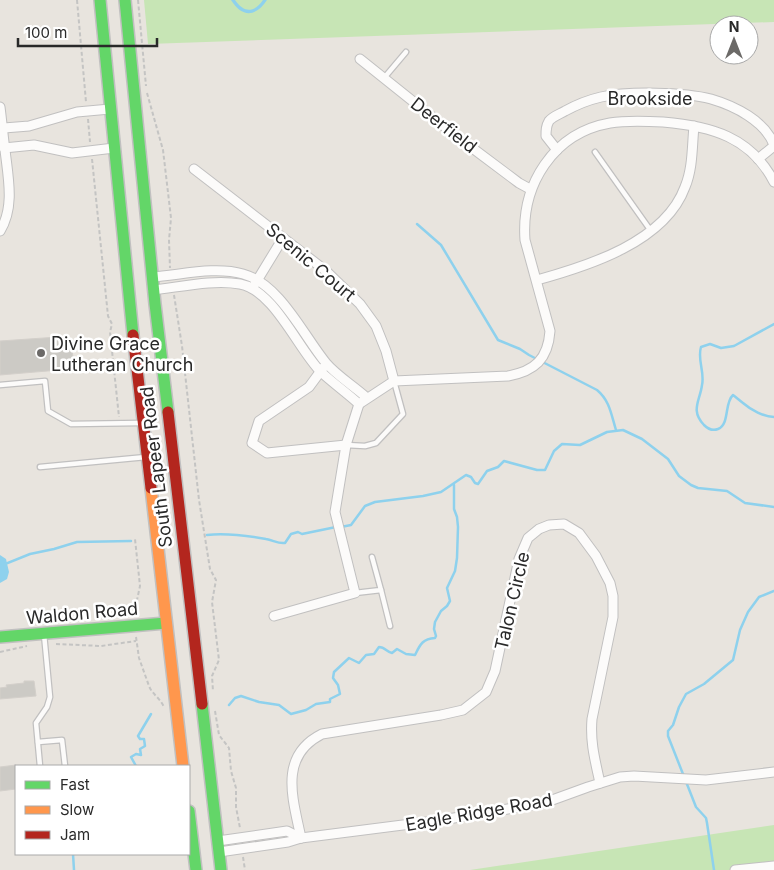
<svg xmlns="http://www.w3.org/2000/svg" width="774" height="870" font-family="Inter,sans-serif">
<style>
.green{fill:#c7e5b5}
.water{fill:#8ed1ed}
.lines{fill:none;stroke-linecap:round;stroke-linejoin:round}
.stream{stroke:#8ed1ed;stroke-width:2.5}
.building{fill:#cccac5;stroke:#d3cfca}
.lane-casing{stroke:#c1c0c0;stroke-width:7}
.street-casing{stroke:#c1c0c0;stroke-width:11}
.fast-casing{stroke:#c1c0c0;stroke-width:14}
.slow-casing{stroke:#c1c0c0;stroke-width:14}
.jam-casing{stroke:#c1c0c0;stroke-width:14}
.path{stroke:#c4c4c3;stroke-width:2;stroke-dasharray:4 2.5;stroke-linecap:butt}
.lane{stroke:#fcfbfa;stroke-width:4.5}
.street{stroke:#fcfbfa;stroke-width:9}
.fast{stroke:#63d668;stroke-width:11}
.slow{stroke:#ff974d;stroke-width:11}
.jam{stroke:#b3261e;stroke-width:11}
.poi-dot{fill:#6c6a68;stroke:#fff;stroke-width:2}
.labels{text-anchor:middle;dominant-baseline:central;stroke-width:5;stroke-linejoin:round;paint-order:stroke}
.street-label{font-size:18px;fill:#292929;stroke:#fff}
.poi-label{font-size:18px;fill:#292929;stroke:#fff;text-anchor:start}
</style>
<rect width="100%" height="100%" fill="#e8e4de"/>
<g class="green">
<polygon points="144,0 774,0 774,22 148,44"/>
<polygon points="774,825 774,870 470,870"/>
</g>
<g class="water">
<path d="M231 0H235C244 13 254 13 263 0H267C256 17 242 18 231 0Z"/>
<polygon points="0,555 6,559 9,572 7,579 0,583"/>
</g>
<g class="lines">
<g class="stream">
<path d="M417 224 441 245 498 340 520 349 529 355 597 390C610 401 611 414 616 430"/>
<path d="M774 324 734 346 721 348 710 344 701 347C697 360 705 372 702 385 700 401 690 410 704 425 708 429 713 431 718 429 730 424 724 403 733 395 737 398 739 400 743 403 751 410 764 417 774 417"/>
<polyline points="341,527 351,525 365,506 375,502 423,496 441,492 466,475 471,477 475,483 478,484 487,471 498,467 504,461 537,470 545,470 554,451 562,444 580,445 607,432 623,430 642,439 668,459 679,476 691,485 698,488 727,491 745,503 774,507"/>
<path d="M207 535C224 533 249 536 266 539 273 540 278 544 285 543L291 534 298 532 302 534 336 527"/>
<polyline points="0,566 30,554 54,549 77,542 131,541"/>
<path d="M229 705 235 698 241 696 259 702 279 705 291 714 306 710 316 704 330 702V699L340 694 338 685 333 678 334 672 349 658 359 663 366 655 374 654 379 647C385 647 387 652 392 653L397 649 406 654 415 655C420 645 422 639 435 638L436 636 434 629 435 622 441 611 447 606 450 601 447 588 455 571 457 558 458 527 457 517 454 509V485"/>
<polyline points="136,766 131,757 136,754 141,755 140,749 145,746 144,739 140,739 138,736 151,714"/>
<polyline points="73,854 74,870"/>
<polyline points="714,870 707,823 706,818 696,807 668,736 668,731 673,725 679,707 686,694 704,684 733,660 740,630 748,612 759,597 774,591"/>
</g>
</g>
<g class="building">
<polygon points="58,337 58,344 71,344 73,357 72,362 70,362 71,369 0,375 0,341"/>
<polygon points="24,681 34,681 36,696 0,699 0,688 7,687 6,685 24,683"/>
<polygon points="16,765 16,789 0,791 0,767"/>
</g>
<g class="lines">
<g class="lane-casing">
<g id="lane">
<polyline points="384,78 406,52"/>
<polyline points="595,152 651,231"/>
<polyline points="0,385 45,381 48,411 71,424 140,423"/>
<polyline points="346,445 365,446 376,443 403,414 394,381"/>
<polyline points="40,467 146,457"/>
<polyline points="381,590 390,626"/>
<polyline points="355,593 381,590 372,557"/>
<polyline points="38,742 62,740 65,766"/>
<polyline points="40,766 36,723 47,707 50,697 44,634"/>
</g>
</g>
<g class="street-casing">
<g id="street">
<polyline points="360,59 455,135 519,183 530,189"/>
<path d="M0 107C2 122 3 136 5 150 8 177 15 207 0 231"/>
<polyline points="4,128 29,126 77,112 110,109"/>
<polyline points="4,148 34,145 72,153 114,148"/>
<path d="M557 150 546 136C546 130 546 126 549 121 553 116 560 114 565 111 576 105 588 100 601 97 628 91 684 92 711 99 735 106 765 121 774 145"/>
<polyline points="758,159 774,146"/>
<polyline points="194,169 326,271 360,304 376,326 386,351 394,381"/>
<path d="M152 277C181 275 215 266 243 274 280 284 303 335 326 363 337 376 354 386 367 398"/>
<path d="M537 280C588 266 665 242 685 187 693 168 692 146 694 126"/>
<polyline points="255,284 283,238"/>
<path d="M153 290C180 287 214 279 240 284 274 290 298 349 321 372 333 383 347 393 359 404"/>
<polyline points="323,368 309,387 259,421 252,443 267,453 346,445"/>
<path d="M359 404 394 381 508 376C535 371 548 359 550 331L525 240C521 185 553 133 610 123 627 120 646 121 663 122 711 126 751 137 774 182"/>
<polyline points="274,616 355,593 335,512 346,445 359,404"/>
<path d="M301 838C293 799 278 756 322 734L441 715 463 710 486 692 495 671 519 559 528 538 539 529 549 525 564 524 579 533 596 556 610 583 613 596V617L592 719C590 742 595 760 600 783"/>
<polyline points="218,841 287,831 301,838"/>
<polyline points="219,852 288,842 301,838 442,820 544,803 588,787 620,777 634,776 706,780 774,772"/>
<polyline points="735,870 774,866"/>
</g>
</g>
<g class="fast-casing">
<g id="fast">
<polyline points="100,0 133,335"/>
<polyline points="125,0 155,304 168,412"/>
<polyline points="0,637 166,623"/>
<polyline points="202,704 221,870"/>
<polyline points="189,811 196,870"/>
</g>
</g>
<g class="slow-casing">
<polyline id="slow" points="151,488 183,766"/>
</g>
<g class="jam-casing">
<g id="jam">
<polyline points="133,335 151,488"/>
<polyline points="168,412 202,704"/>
</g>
</g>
<g class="path">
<polyline points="77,0 86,102"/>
<polyline points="138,0 146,86"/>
<polyline points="147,93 163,150 171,218 169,240 170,268"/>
<polyline points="88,119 90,142"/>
<polyline points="92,159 108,316 112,324 110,332 119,417"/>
<polyline points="174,295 182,346 199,500 210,569 216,580 212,602 219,660 212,676 213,691"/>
<polyline points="134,614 140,586 135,539"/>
<path d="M136 637 139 658 149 686C152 694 160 698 164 707"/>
<polyline points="56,644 101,646 136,641"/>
<polyline points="0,652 27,646"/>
<polyline points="215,711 219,735 229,748 231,771 236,788 236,807 240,828"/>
<polyline points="243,857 245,870"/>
</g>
<use href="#lane" class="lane"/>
<use href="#street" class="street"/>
<use href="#fast" class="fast"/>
<use href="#slow" class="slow"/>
<use href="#jam" class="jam"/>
</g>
<circle class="poi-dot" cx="41" cy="353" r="5"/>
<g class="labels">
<g class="street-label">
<text x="650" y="98">Brookside</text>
<text transform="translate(444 125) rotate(38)">Deerfield</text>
<text transform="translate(311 262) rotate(40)">Scenic Court</text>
<text transform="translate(156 467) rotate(-97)">South Lapeer Road</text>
<text transform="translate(512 601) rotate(-77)">Talon Circle</text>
<text transform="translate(82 613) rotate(-5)">Waldon Road</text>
<text transform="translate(479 812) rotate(-10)">Eagle Ridge Road</text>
</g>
<g class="poi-label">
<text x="51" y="343">Divine Grace<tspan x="51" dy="21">Lutheran Church</tspan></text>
</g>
</g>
<rect x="15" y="765" width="175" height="90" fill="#ffffff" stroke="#a9a9a9"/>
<rect x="25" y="781" width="25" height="8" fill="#63d668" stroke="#a9a9a9"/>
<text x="60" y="790" font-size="15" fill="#292929">Fast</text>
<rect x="25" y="806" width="25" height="8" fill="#ff974d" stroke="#a9a9a9"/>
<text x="60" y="815" font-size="15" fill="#292929">Slow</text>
<rect x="25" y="831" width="25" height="8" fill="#b3261e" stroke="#a9a9a9"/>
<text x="60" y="840" font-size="15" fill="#292929">Jam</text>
<g transform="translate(734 40)"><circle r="24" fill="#ffffff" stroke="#a9a9a9"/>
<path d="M0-4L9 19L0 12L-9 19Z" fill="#6c6a68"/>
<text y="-8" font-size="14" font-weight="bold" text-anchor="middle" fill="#292929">N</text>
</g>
<path d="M18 38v8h139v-8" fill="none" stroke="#292929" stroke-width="2.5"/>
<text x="25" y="38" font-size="15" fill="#292929" stroke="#ffffff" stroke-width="4" paint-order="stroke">100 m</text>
</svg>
